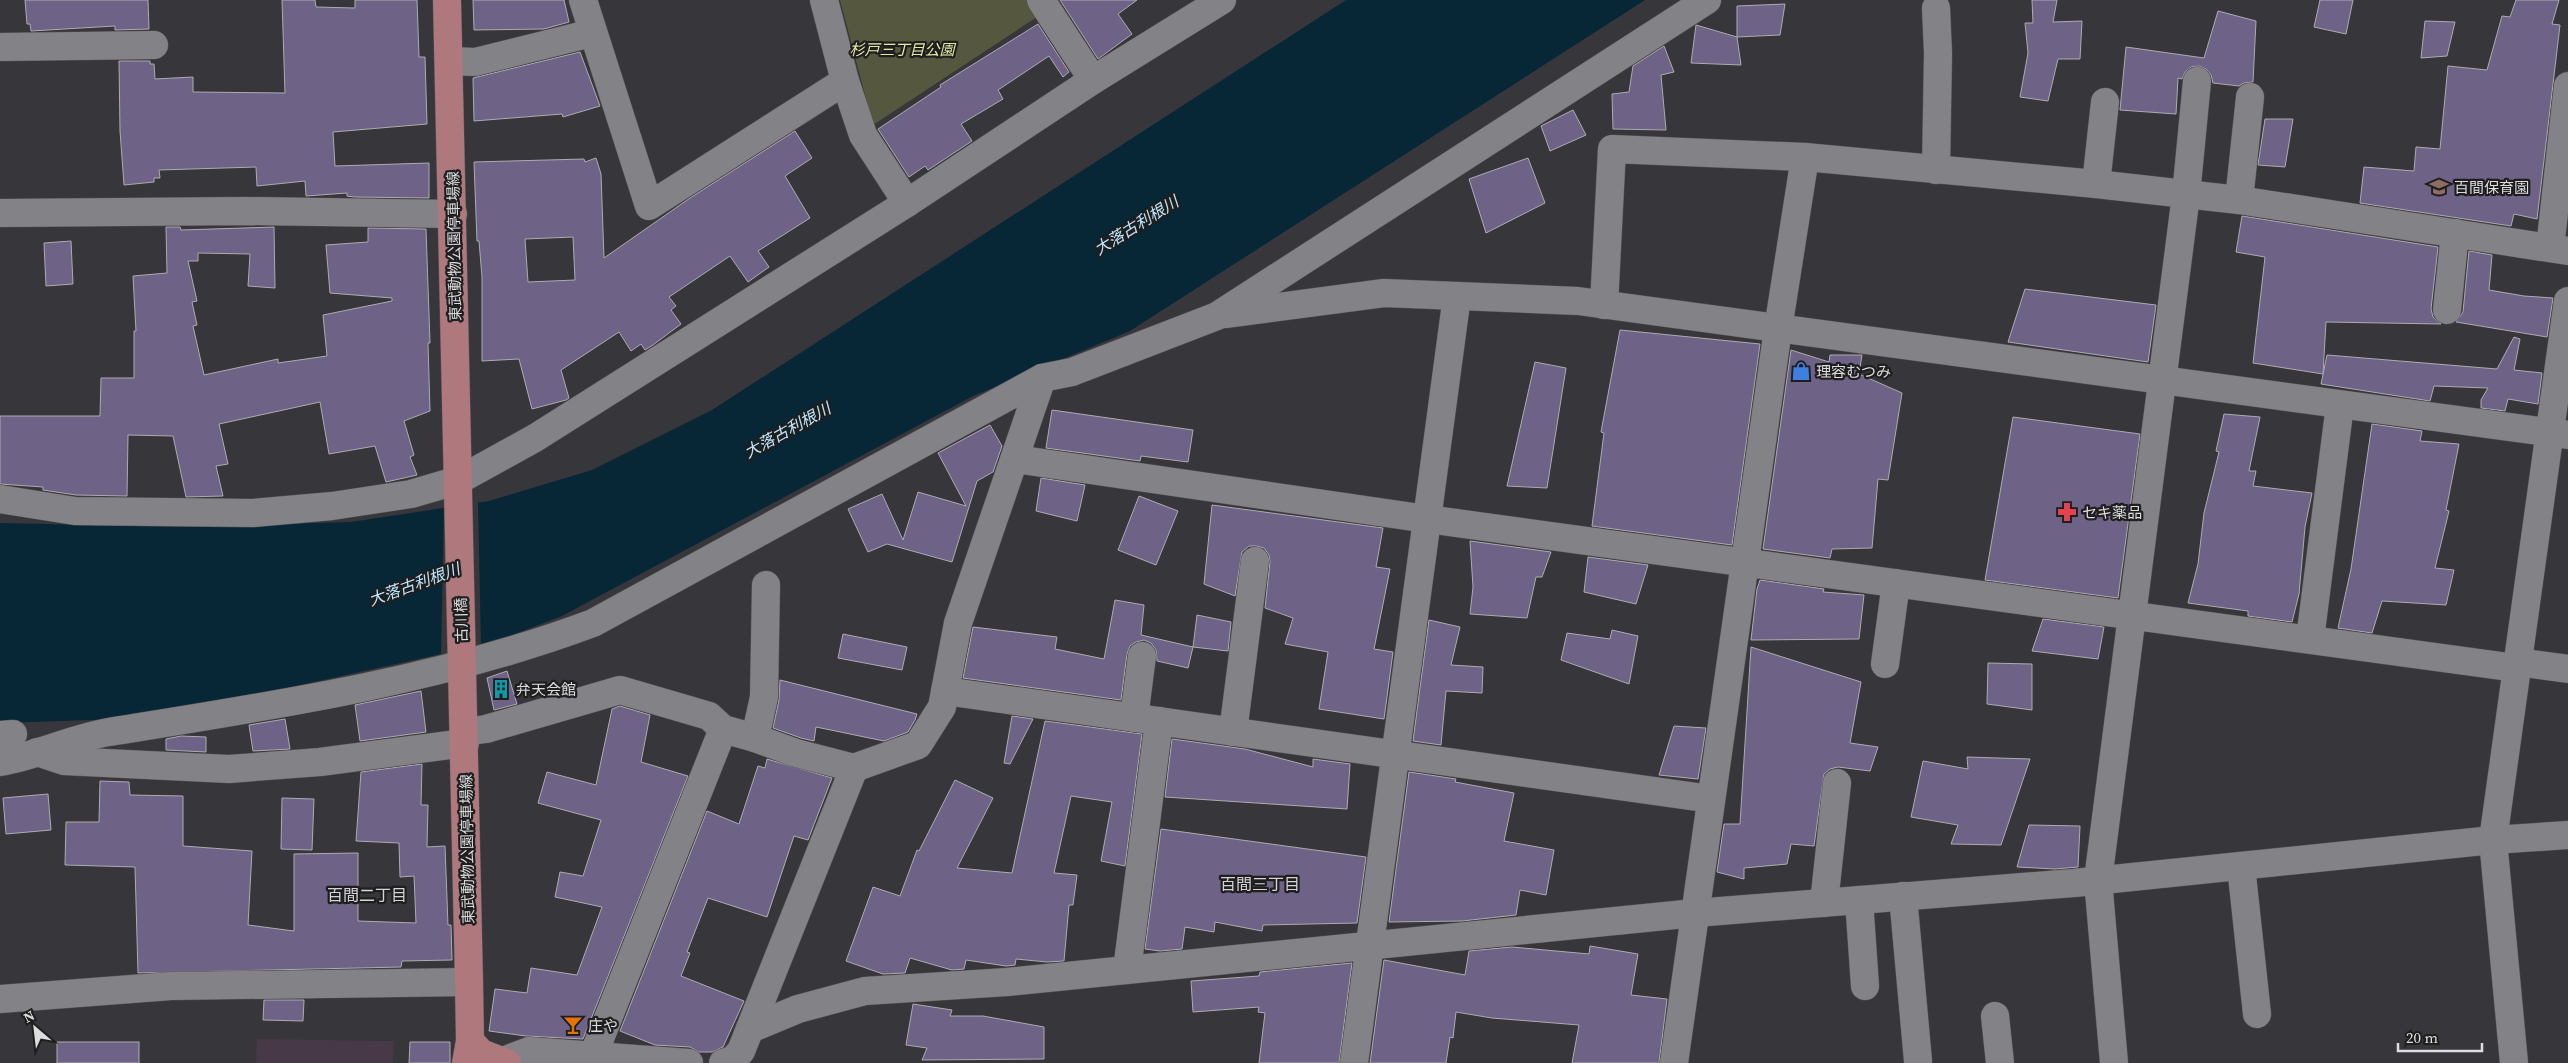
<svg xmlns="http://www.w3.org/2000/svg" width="2568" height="1063" font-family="'Source Serif 4','Noto Sans JP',serif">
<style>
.industrial{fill:#473947}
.green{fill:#55583e}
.water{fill:#072736}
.pier{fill:#37363a}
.building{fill:#6e6287;stroke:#adacb1;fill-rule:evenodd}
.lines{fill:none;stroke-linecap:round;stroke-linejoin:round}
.minor-casing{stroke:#535356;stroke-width:29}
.major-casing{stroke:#535356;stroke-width:29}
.minor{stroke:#838287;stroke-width:28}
.major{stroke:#ae787d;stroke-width:28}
.labels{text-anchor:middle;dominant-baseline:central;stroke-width:4.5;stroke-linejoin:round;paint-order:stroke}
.park-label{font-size:15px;font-style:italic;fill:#e4eaa6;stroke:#1e1e1f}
.poi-label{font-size:15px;fill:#dddddf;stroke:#1e1e1f;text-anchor:start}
.street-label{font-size:15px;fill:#dddddf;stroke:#1e1e1f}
.water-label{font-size:16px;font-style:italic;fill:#bfe8ff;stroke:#1e1e1f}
.neighbourhood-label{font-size:16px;fill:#d4d3d8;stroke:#1e1e1f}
</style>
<rect width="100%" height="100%" fill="#37363a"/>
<polygon class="industrial" points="257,1039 394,1041 393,1063 256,1063"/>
<polygon class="green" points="840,0 1029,0 1040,15 873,125"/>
<polygon class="water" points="1346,0 1645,0 1130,331 973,396 562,616 491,643 150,718 0,723 0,523 177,527 351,522 489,501 592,470 712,410"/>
<polygon class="pier" points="478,500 481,648 441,656 444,505"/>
<g class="building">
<polygon points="25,0 148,0 149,29 115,30 115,26 31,31 30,24 27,24"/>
<polygon points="282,0 315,0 316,7 355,8 355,0 417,0 419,57 425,57 427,124 333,132 335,166 429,163 429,198 354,197 347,196 347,193 306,196 305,181 257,186 256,167 159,170 160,178 154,178 154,182 124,185 120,131 119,61 150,61 150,64 154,64 155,79 193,77 193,92 285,93"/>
<polygon points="473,0 564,0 569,22 544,29 474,30"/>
<polygon points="1060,0 1137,0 1118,14 1132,34 1098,59"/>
<polygon points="2032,0 2057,0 2053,22 2082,21 2080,59 2058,59 2048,101 2020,97 2028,53 2025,23 2033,23"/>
<polygon points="2320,0 2353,0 2346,34 2314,27"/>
<polygon points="2516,0 2559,0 2552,24 2560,25 2537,219 2514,214 2511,226 2360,203 2364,167 2414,171 2416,147 2440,149 2448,66 2487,70 2502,16 2510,17"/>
<polygon points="1785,4 1780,35 1737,37 1737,6"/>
<polygon points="2218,11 2256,21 2253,82 2244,83 2239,86 2213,83 2211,75 2206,69 2199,66 2191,67 2185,72 2182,79 2178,78 2176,114 2120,110 2126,47 2204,58"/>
<polygon points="2425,21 2455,22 2447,56 2421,58"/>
<polygon points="1038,24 1069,72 1063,77 1049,56 998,90 1003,99 961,124 972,141 928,170 925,166 909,177 878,129 941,87 940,85"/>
<polygon points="1696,25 1737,37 1741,65 1691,63"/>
<polygon points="1664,46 1674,72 1661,75 1666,130 1613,129 1612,94 1629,92 1633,66"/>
<polygon points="580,52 600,106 563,117 562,114 474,121 473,78"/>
<polygon points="1573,110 1586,135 1550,151 1541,126"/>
<polygon points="2265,119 2293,119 2285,167 2258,165"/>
<path d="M795 131 812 158 785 176 810 218 758 251 769 267 748 282 730 256 669 297 676 306 671 310 681 324 653 345 645 350 641 344 631 351 619 332 561 370 569 398 566 400 532 409 519 359 482 361V277L479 241H477L474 162 584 159 585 162 596 158 601 174 604 258 690 198ZM573 237 575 280 528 282 525 239Z"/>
<polygon points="1528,158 1545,203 1486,233 1469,179"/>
<polygon points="2242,216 2438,247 2431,309 2433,317 2441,324 2326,322 2323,374 2253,363 2265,257 2236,252"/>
<polygon points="166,227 180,227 181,230 274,227 275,288 248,286 250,254 198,253 198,261 188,261 197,301 192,302 197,325 193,326 204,375 278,359 278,363 327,356 323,315 392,301 392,298 330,293 326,245 368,242 368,228 426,229 430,343 428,343 430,411 404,421 414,455 410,457 417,475 386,482 375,446 329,454 320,402 219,424 228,464 216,466 223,496 186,497 173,436 128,435 127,496 76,495 43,490 43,487 0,484 0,416 100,416 101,378 134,378 134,331 136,331 133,276 167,273"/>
<polygon points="71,241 73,284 46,286 44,243"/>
<polygon points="2469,251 2492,255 2489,290 2524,296 2553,298 2547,337 2456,322 2463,312"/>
<polygon points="2025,289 2156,305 2148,362 2008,342"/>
<polygon points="1620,330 1760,344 1732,545 1592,526 1604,433 1601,432"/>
<polygon points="2514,337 2520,339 2514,370 2542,373 2538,404 2508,399 2505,411 2481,408 2481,400 2488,388 2434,386 2430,401 2321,384 2327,355 2497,369"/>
<polygon points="1791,350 1829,362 1830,355 1862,355 1859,374 1902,393 1888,480 1878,479 1872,548 1832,549 1830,558 1763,549"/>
<polygon points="1535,362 1566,368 1547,488 1507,486"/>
<polygon points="1052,410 1193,430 1188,462 1141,456 1140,461 1046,448"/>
<polygon points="2224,414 2260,417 2249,471 2256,471 2253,486 2312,493 2305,527 2299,594 2292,622 2248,616 2248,611 2188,603 2198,564 2204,513 2219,452 2216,451"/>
<polygon points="2013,417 2140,434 2118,598 1985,580"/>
<polygon points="2372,424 2422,431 2420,441 2459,444 2446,510 2449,511 2435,568 2454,570 2446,605 2382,601 2372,633 2338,628 2351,569"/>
<polygon points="990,425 1002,446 993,472 977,481 952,562 887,544 868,552 848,509 882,494 903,540 918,492 966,506 938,453"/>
<polygon points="1041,478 1085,485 1077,521 1036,511"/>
<polygon points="1139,496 1178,511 1156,565 1118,550"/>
<polygon points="1212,505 1383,528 1376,567 1390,569 1374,649 1393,652 1384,719 1319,709 1328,652 1285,644 1293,618 1265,608 1270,562 1269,555 1264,548 1256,546 1249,546 1242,552 1235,596 1204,584"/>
<polygon points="1470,541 1551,552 1542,577 1536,577 1527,618 1470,614 1473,587"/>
<polygon points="1588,557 1648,565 1636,604 1584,592"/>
<polygon points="1760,580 1824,589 1823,592 1864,595 1859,639 1751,640 1757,589"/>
<polygon points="1115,600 1144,605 1141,635 1193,647 1188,668 1157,661 1156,650 1151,643 1144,640 1136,642 1130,646 1127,654 1121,700 963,678 973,627 1057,637 1055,649 1104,659"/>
<polygon points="1197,615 1231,622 1228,651 1193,647"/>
<polygon points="2043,619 2104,627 2098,659 2032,651"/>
<polygon points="1429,620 1460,627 1451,665 1483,667 1482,693 1446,691 1441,745 1413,741"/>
<polygon points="1612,630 1638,636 1629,684 1561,660 1567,633 1610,639"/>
<polygon points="843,634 907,647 902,670 838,658"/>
<polygon points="1751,647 1861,682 1850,743 1878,747 1870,771 1838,767 1830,769 1824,774 1814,846 1791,844 1787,864 1744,868 1744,879 1717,872 1724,824 1740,824"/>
<polygon points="1988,663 2032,664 2032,710 1987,704"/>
<polygon points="507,671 517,704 494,710 487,678"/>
<polygon points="780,680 917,714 915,720 908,732 884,741 816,727 814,741 801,738 773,728 779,700"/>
<polygon points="421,691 426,732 360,741 355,705"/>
<polygon points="620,706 650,715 641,762 688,776 583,1039 526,1036 489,1031 495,989 527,993 531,968 577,975 602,907 555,897 560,872 583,876 601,820 538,803 547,772 596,785 612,709"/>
<polygon points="1012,716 1033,719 1010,764 1004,763"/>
<polygon points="285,719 290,749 253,751 249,725"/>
<polygon points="1045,721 1142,734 1125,866 1101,861 1112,802 1071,796 1054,873 1077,875 1073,905 1069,905 1064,961 1047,962 1016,959 1015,965 1006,966 966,960 964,969 952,970 910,958 905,973 883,974 846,961 873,887 900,896 917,850 919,851 955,780 993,798 957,868 1012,873"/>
<polygon points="1674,726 1706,728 1698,779 1659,775"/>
<polygon points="181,736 206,737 206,752 166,750 166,739"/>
<polygon points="1172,739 1245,749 1313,767 1313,759 1350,764 1347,809 1165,797"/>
<polygon points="1967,757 2030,759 2001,845 1951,844 1958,825 1911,817 1923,761 1968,769"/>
<polygon points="767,759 832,778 808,840 794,836 767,917 708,898 687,952 690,953 681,976 744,1001 723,1047 712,1052 699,1052 690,1047 655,1045 620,1031 707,811 739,824 758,766 765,768"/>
<polygon points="422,764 421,805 428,805 427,847 445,846 448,925 451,925 452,960 402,961 401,967 138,973 135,867 65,865 66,822 99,822 100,781 129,782 130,795 183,796 183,846 252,851 248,925 294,931 294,854 358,853 358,921 416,923 414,876 400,877 399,843 356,841 361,772"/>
<polygon points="1409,772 1456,779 1455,782 1514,793 1504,841 1554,850 1546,895 1520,890 1516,915 1462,921 1389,922"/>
<polygon points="48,794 51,830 6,834 3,798"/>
<polygon points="282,798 314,799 312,850 281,849"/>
<polygon points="2029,825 2080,826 2078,867 2055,869 2017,867"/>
<polygon points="1161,829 1366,857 1357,923 1263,925 1262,931 1215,922 1214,932 1185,927 1182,949 1160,951 1145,949"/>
<polygon points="1590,946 1638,954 1631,995 1667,999 1659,1063 1572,1063 1579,1025 1492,1018 1456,1012 1453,1038 1450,1037 1446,1063 1370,1063 1384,960 1465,975 1469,951 1512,947 1589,954"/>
<polygon points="1352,963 1339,1063 1259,1063 1265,1013 1258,1012 1259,1007 1193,1012 1191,981 1259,976 1260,972"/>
<polygon points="264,1000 304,1000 303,1021 263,1020"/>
<polygon points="913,1004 952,1010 950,1016 983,1016 1044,1027 1044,1059 922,1060 927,1048 906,1045"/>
<rect x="57" y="1042" width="82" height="21"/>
<polygon points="410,1042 450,1042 450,1063 409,1063"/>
</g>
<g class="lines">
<g class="minor-casing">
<g id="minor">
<polyline points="583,0 649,206 845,81"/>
<polyline points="824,0 845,81 863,135 907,203"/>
<polyline points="1041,0 1093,80"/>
<polyline points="0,47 154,45"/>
<polyline points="450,61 475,62 592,33"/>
<polyline points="1936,170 1938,53 1936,8"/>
<polyline points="2096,184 2105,102"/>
<polyline points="2239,200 2250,97"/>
<polyline points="0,213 247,211 453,214"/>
<polyline points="2550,248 2568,86"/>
<polyline points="1604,305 1612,149 1805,157 2096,184 2239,200 2568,251"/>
<polyline points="2447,310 2455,233"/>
<polyline points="1225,314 1384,293 1578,301 2568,435"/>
<polyline points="1016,459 1427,519 2516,668"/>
<polyline points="0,499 75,511 253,513 332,506 411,494 459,480 535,438 907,203 1093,80 1222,0"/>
<polyline points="2310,639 2340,405"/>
<polyline points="2517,662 2568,669"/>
<polyline points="1885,664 1896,583"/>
<polyline points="945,691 1711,799"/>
<polyline points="1134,718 1142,656"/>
<polyline points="464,732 486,729 620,690 709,716 723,729 755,738 796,753 854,768"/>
<polyline points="1233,732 1255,561"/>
<polyline points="0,735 13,734"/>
<polyline points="755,738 764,697 766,585"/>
<polyline points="37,752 64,761 229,769 320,762 465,743"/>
<path d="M0 762C37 756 72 738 109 732 272 706 438 681 593 623L1042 378 1072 372 1217 316 1707 0"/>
<polyline points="2241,866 2257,1014"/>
<polyline points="1903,896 1918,1061"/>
<polyline points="1859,900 1865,986"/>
<polyline points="1824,903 1837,783"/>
<polyline points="1127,970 1159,721"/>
<polyline points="0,999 171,986 469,982"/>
<polyline points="1995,1016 2000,1063"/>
<polyline points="750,1029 798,1009 865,991 1007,982 1695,913 2074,883 2493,840 2568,835"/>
<polyline points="593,1056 723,729"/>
<polyline points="498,1063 529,1051 689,1063"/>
<polyline points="723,1063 733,1060 741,1051 854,768 918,745 942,707 958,623 1042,378"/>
<polyline points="1354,1063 1457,296"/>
<polyline points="1674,1063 1778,329 1805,157"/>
<polyline points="2114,1063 2098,880 2186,195 2197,81"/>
<polyline points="2514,1063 2493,840 2568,301"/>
</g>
</g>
<g class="major-casing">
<g id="major">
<polyline points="447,0 469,982 470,1041 466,1063"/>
<polyline points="470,1041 481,1053 507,1063"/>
</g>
</g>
<use href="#minor" class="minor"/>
<use href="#major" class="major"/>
</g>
<defs>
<g id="school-bare" transform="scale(1.5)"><path d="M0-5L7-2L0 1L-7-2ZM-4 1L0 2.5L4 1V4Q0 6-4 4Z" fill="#8d6e63" stroke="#1e1e1f" stroke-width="2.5" paint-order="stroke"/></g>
<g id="shop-bare" transform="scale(1.5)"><path d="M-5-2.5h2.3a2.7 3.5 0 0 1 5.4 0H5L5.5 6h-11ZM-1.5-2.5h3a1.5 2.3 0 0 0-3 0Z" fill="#3f7fe0" stroke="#1e1e1f" stroke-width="2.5" paint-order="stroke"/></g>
<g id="pharmacy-bare" transform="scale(1.5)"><path d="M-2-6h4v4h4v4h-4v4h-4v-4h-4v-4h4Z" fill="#e0444e" stroke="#1e1e1f" stroke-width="2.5" paint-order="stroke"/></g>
<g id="building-bare" transform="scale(1.5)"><path d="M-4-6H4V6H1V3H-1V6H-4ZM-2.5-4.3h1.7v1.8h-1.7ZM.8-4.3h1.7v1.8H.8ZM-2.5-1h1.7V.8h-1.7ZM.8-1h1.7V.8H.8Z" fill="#0f9aa8" stroke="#1e1e1f" stroke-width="2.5" paint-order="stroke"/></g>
<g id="bar-bare" transform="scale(1.5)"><path d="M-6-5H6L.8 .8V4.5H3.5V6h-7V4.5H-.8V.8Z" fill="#e8710a" stroke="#1e1e1f" stroke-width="2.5" paint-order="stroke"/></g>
</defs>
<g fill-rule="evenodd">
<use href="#school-bare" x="2439" y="187"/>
<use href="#shop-bare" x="1801" y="371"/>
<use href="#pharmacy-bare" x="2067" y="512"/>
<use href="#building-bare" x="501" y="689"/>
<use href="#bar-bare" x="573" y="1025"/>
</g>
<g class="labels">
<g class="park-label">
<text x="902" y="49">杉戸三丁目公園</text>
</g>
<g class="poi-label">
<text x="2454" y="187">百間保育園</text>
<text x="1816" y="371">理容むつみ</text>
<text x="2082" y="512">セキ薬品</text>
<text x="516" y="689">弁天会館</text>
<text x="588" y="1025">庄や</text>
</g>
<g class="street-label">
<text transform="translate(454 246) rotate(-91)">東武動物公園停車場線</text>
<text transform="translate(461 620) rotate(-91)">古川橋</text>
<text transform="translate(467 849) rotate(-91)">東武動物公園停車場線</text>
</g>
<g class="water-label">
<text transform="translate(1136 225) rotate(-32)">大落古利根川</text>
<text transform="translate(787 430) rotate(-29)">大落古利根川</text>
<text transform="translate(414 584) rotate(-20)">大落古利根川</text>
</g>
<g class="neighbourhood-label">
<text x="1260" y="884">百間三丁目</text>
<text x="367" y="895">百間二丁目</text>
</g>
</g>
<g transform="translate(35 1028) rotate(332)" stroke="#1e1e1f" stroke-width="4" paint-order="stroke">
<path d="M0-4L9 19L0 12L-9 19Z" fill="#dddddf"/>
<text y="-8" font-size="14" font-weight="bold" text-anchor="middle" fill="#dddddf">N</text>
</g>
<path d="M2398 1043v8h84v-8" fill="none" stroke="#dddddf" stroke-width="2.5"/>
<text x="2406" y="1043" font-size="15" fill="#dddddf" stroke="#1e1e1f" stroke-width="4" paint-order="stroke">20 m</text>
</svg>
